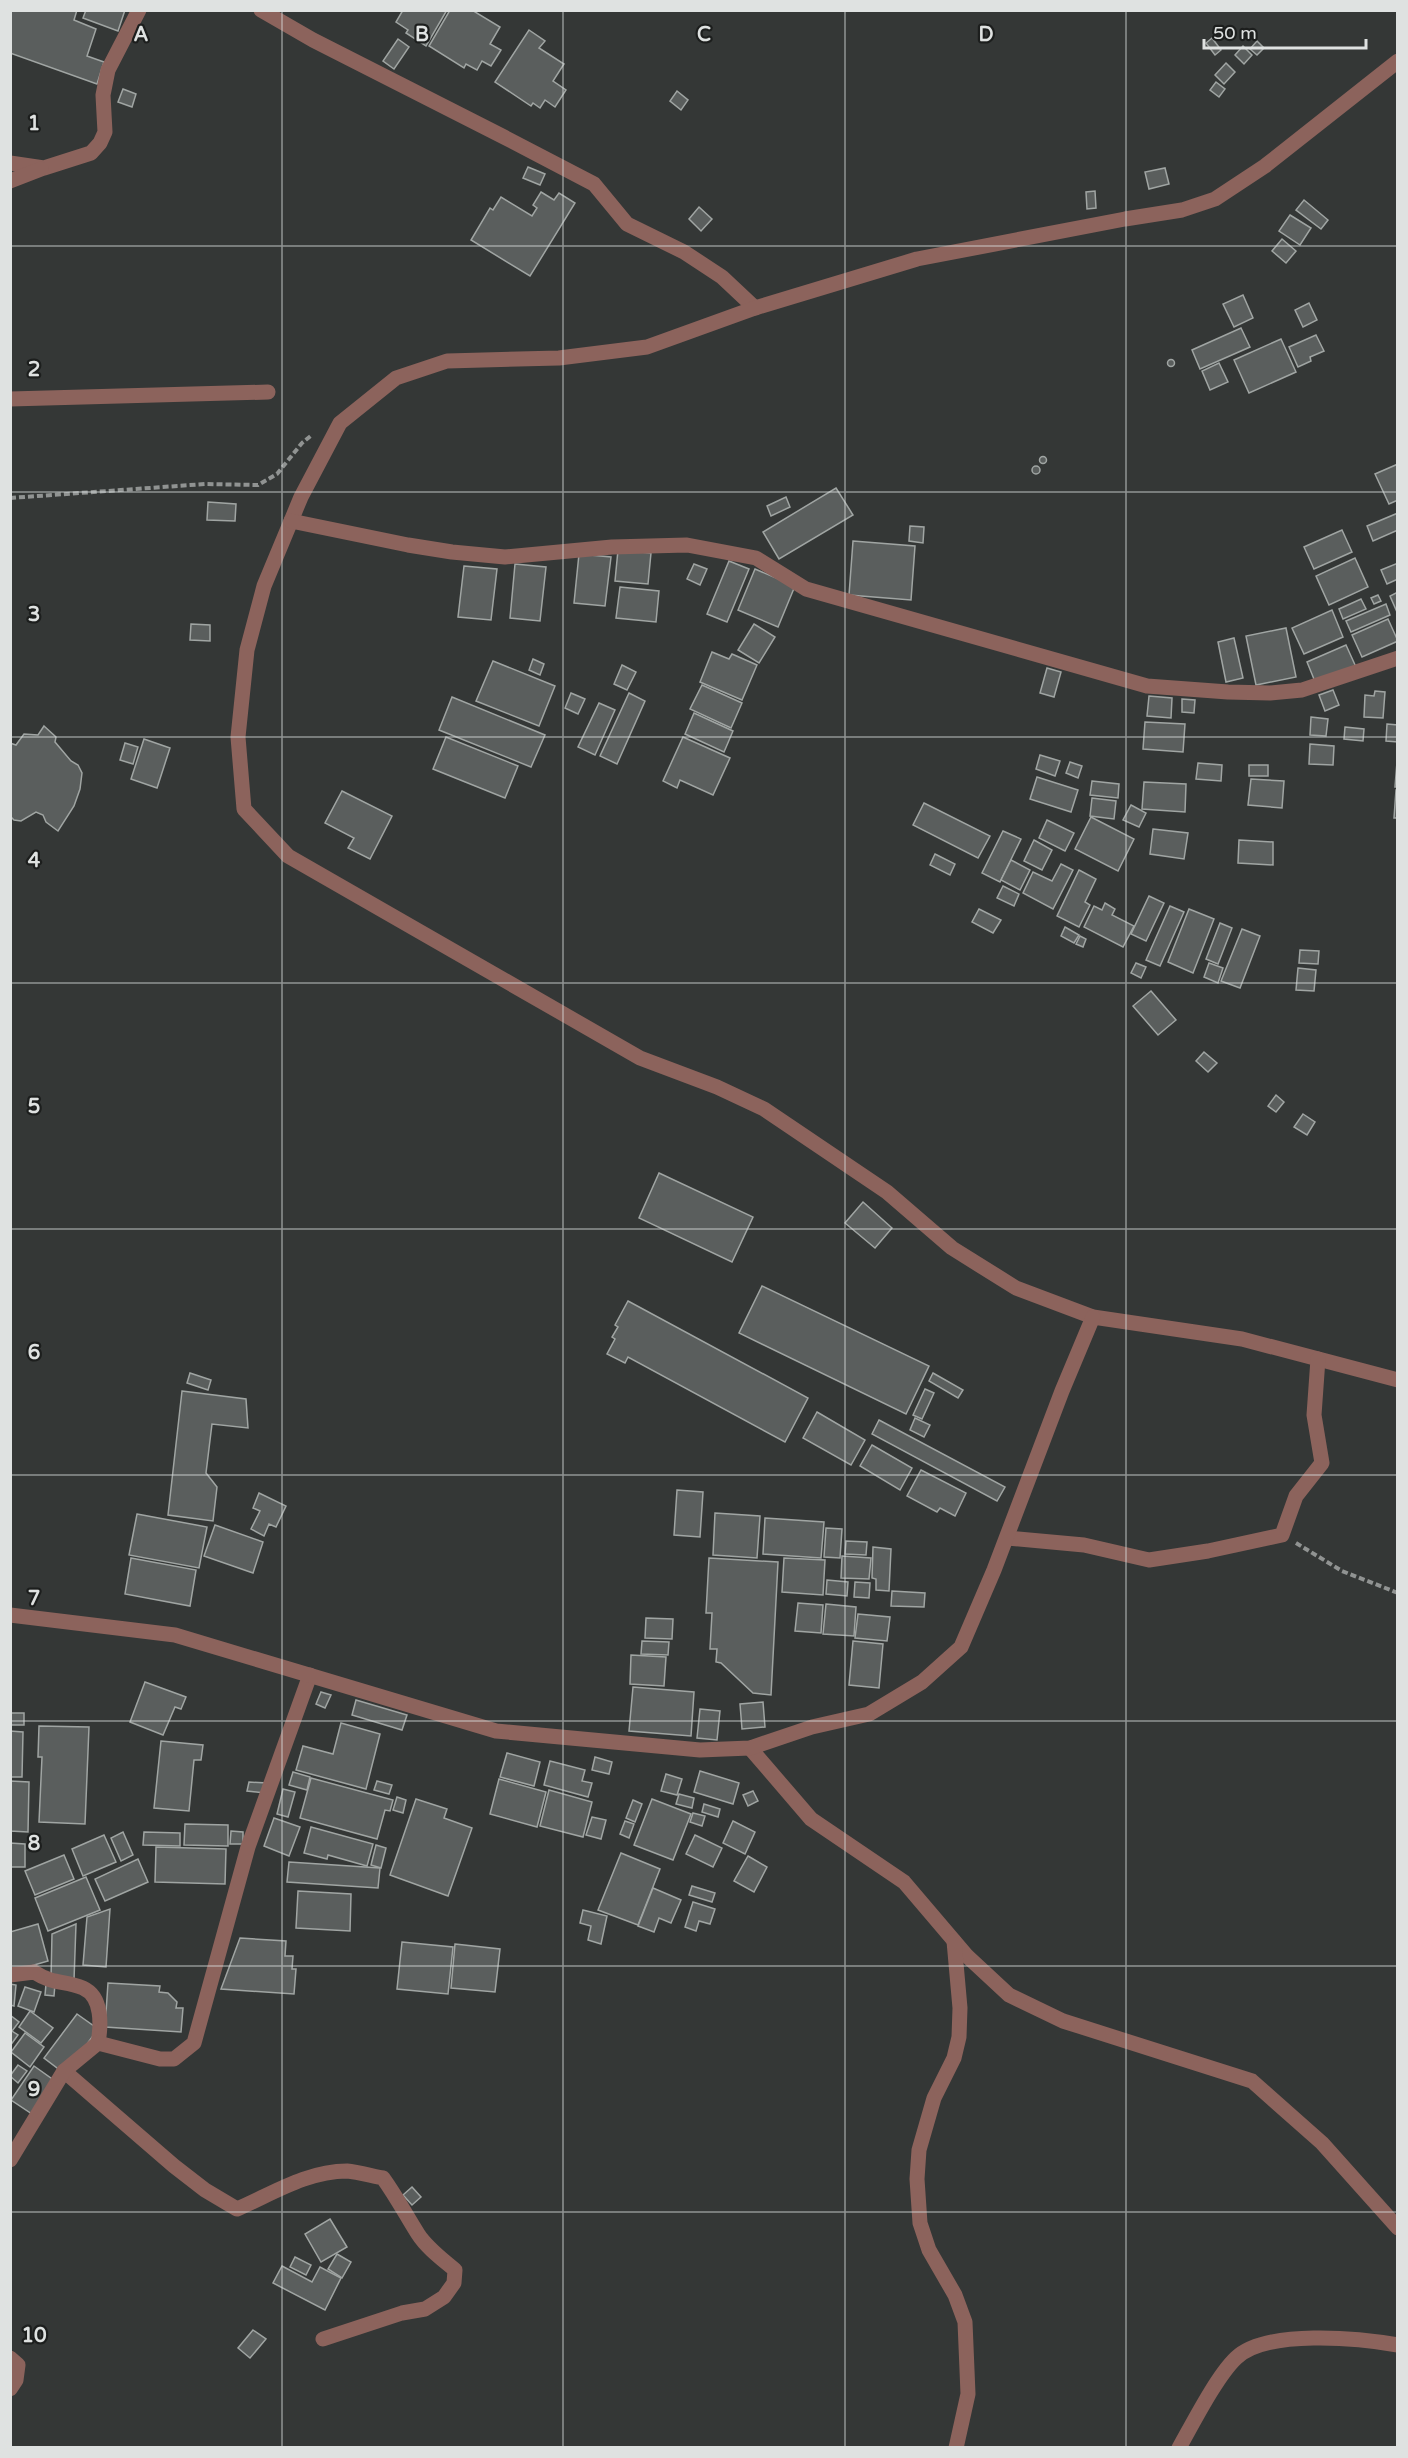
<svg xmlns="http://www.w3.org/2000/svg" width="1408" height="2458" font-family="'Varela Round',sans-serif">
<style>
.building{fill:#5a5e5d;stroke:#a0a5a3;stroke-width:1.5}
.lines{fill:none;stroke-linecap:round;stroke-linejoin:round}
.path{stroke:#909392;stroke-width:4;stroke-dasharray:6 3;stroke-linecap:butt}
.minor{stroke:#8c635c;stroke-width:15}
.tertiary{stroke:#8c635c;stroke-width:15}
.grid{fill:none;stroke:#dfe2e1;stroke-width:1.5;stroke-opacity:0.55}
.grid-label{font-size:20px;text-anchor:middle;font-weight:bold;fill:#dfe2e1;stroke:#1c1e1d;stroke-width:4.5;stroke-linejoin:round;paint-order:stroke}
</style>
<rect width="100%" height="100%" fill="#343736"/>
<g class="building">
<polygon points="10,10 77,10 74,20 96,29 87,56 104,62 97,84 10,53"/>
<polygon points="86,10 125,10 118,31 83,18"/>
<polygon points="403,10 447,10 426,46 406,33 408,30 396,22"/>
<polygon points="450,10 476,10 475,12 500,27 490,44 501,50 491,66 482,61 477,70 466,64 464,68 429,46"/>
<polygon points="529,30 545,41 539,48 564,64 553,81 566,90 555,107 545,100 540,108 533,103 531,106 495,82"/>
<polygon points="1212,38 1221,50 1215,55 1206,43"/>
<polygon points="398,39 409,47 394,69 383,61"/>
<polygon points="1257,41 1264,48 1257,55 1250,49"/>
<polygon points="1243,46 1252,55 1244,64 1235,55"/>
<polygon points="1226,63 1235,72 1224,84 1215,75"/>
<polygon points="1216,82 1225,89 1219,97 1210,90"/>
<polygon points="123,89 136,94 132,107 118,102"/>
<polygon points="677,91 688,100 681,110 670,101"/>
<polygon points="528,167 545,174 540,185 523,178"/>
<polygon points="1165,168 1169,184 1149,189 1145,172"/>
<polygon points="1095,191 1096,208 1087,209 1086,192"/>
<polygon points="541,192 554,200 559,193 575,203 530,276 471,240 490,208 493,210 501,197 532,216 537,208 533,205"/>
<polygon points="1304,200 1328,220 1321,229 1296,210"/>
<polygon points="699,207 712,219 701,231 689,219"/>
<polygon points="1290,215 1311,228 1300,245 1279,231"/>
<polygon points="1282,239 1296,251 1286,263 1272,251"/>
<polygon points="1243,295 1253,318 1234,327 1223,304"/>
<polygon points="1309,303 1317,320 1303,327 1295,310"/>
<polygon points="1241,328 1250,347 1200,369 1192,350"/>
<polygon points="1316,335 1324,351 1310,357 1311,361 1298,367 1289,347"/>
<polygon points="1281,339 1296,372 1249,393 1234,360"/>
<circle cx="1171" cy="363" r="3.5"/>
<polygon points="1219,363 1228,382 1210,390 1202,371"/>
<circle cx="1043" cy="460" r="3.5"/>
<polygon points="1398,464 1398,500 1389,504 1375,474"/>
<circle cx="1036" cy="470" r="4"/>
<polygon points="836,488 853,515 779,559 763,532"/>
<polygon points="786,497 790,507 771,516 767,506"/>
<polygon points="208,502 236,504 235,521 207,520"/>
<polygon points="1398,513 1398,530 1373,541 1367,526"/>
<polygon points="910,526 924,527 923,543 909,541"/>
<polygon points="1342,530 1352,552 1314,569 1304,547"/>
<polygon points="853,541 915,546 911,600 849,595"/>
<polygon points="618,550 651,553 648,584 615,581"/>
<polygon points="579,554 611,557 605,606 574,603"/>
<polygon points="1355,558 1368,587 1329,605 1316,576"/>
<polygon points="729,561 749,569 727,622 707,614"/>
<polygon points="1398,563 1398,579 1387,584 1381,570"/>
<polygon points="515,564 546,567 540,621 510,618"/>
<polygon points="694,564 707,569 700,585 687,579"/>
<polygon points="464,566 497,569 491,620 458,617"/>
<polygon points="755,569 795,586 778,627 738,610"/>
<polygon points="620,587 659,591 656,622 616,618"/>
<polygon points="1398,592 1398,612 1397,612 1390,596"/>
<polygon points="1378,595 1381,601 1374,604 1371,598"/>
<polygon points="1361,599 1366,609 1343,619 1339,609"/>
<polygon points="1386,604 1390,615 1351,632 1346,621"/>
<polygon points="1332,610 1343,637 1304,654 1292,628"/>
<polygon points="1388,619 1398,641 1362,657 1352,635"/>
<polygon points="191,624 210,625 210,641 190,640"/>
<polygon points="754,624 775,637 759,663 738,650"/>
<polygon points="1286,628 1296,677 1256,685 1246,636"/>
<polygon points="1234,638 1243,678 1226,682 1218,642"/>
<polygon points="1346,645 1356,667 1316,684 1307,662"/>
<polygon points="712,652 729,659 732,654 757,665 742,700 700,682"/>
<polygon points="533,659 544,664 540,675 529,670"/>
<polygon points="493,661 555,686 539,726 476,701"/>
<polygon points="622,665 636,672 627,690 614,684"/>
<polygon points="1047,668 1061,672 1054,697 1040,693"/>
<polygon points="702,685 742,703 731,728 690,709"/>
<polygon points="1333,690 1339,705 1325,711 1319,695"/>
<polygon points="1375,691 1385,692 1383,718 1364,717 1365,695 1374,696"/>
<polygon points="571,693 585,699 578,714 565,708"/>
<polygon points="629,693 645,701 617,764 600,756"/>
<polygon points="1149,696 1172,698 1171,718 1147,716"/>
<polygon points="452,697 545,735 531,767 439,730"/>
<polygon points="1182,699 1195,700 1194,713 1182,712"/>
<polygon points="599,703 615,710 595,755 578,747"/>
<polygon points="694,713 733,731 724,752 685,734"/>
<polygon points="1311,717 1328,719 1326,736 1310,735"/>
<polygon points="1145,722 1185,724 1183,752 1143,749"/>
<polygon points="1387,724 1398,725 1398,742 1386,741"/>
<polygon points="44,726 56,737 55,742 71,761 78,765 82,773 80,789 74,806 58,831 46,822 43,815 36,812 21,821 14,820 10,816 10,743 16,745 24,734 38,735"/>
<polygon points="1345,727 1364,729 1363,741 1344,739"/>
<polygon points="446,737 518,766 505,798 433,769"/>
<polygon points="683,737 730,758 713,795 680,780 677,788 663,781"/>
<polygon points="144,739 170,748 157,788 131,779"/>
<polygon points="125,743 138,747 133,764 120,760"/>
<polygon points="1310,744 1334,746 1333,765 1309,764"/>
<polygon points="1040,755 1060,761 1055,776 1036,769"/>
<polygon points="1070,762 1082,766 1078,778 1066,773"/>
<polygon points="1397,762 1398,762 1398,787 1395,787"/>
<polygon points="1198,763 1222,765 1221,781 1196,779"/>
<rect x="1249" y="765" width="19" height="11"/>
<polygon points="1037,777 1078,790 1071,812 1030,799"/>
<polygon points="1251,779 1284,781 1282,808 1248,805"/>
<polygon points="1092,781 1119,784 1118,798 1090,795"/>
<polygon points="1144,782 1186,784 1185,812 1142,809"/>
<polygon points="1396,790 1398,790 1398,818 1394,818"/>
<polygon points="342,791 392,816 370,859 348,848 354,838 325,823"/>
<polygon points="1092,798 1116,801 1114,819 1090,816"/>
<polygon points="924,803 990,836 978,858 913,825"/>
<polygon points="1131,805 1146,813 1139,827 1123,820"/>
<polygon points="1091,817 1134,839 1118,871 1075,849"/>
<polygon points="1047,820 1074,833 1065,851 1039,838"/>
<polygon points="1153,829 1188,833 1184,859 1150,854"/>
<polygon points="1003,831 1021,839 1000,882 982,873"/>
<polygon points="1034,840 1052,850 1042,870 1024,861"/>
<polygon points="1239,840 1273,842 1273,865 1238,863"/>
<polygon points="935,854 955,864 950,875 930,865"/>
<polygon points="1011,860 1030,870 1020,890 1001,880"/>
<polygon points="1061,864 1073,870 1053,909 1023,893 1033,872 1052,881"/>
<polygon points="1079,870 1096,879 1085,902 1090,905 1079,927 1057,916"/>
<polygon points="1003,886 1019,894 1014,906 997,898"/>
<polygon points="1149,896 1164,903 1146,941 1131,934"/>
<polygon points="1105,903 1115,909 1112,915 1134,926 1123,947 1084,927 1094,906 1102,910"/>
<polygon points="1170,906 1184,912 1160,966 1146,960"/>
<polygon points="979,909 1001,920 993,933 972,922"/>
<polygon points="1189,909 1214,919 1193,973 1168,962"/>
<polygon points="1220,923 1232,928 1218,964 1206,959"/>
<polygon points="1065,927 1079,935 1074,943 1061,936"/>
<polygon points="1242,929 1260,936 1240,988 1221,981"/>
<polygon points="1080,936 1086,939 1083,947 1076,944"/>
<polygon points="1300,950 1319,951 1318,964 1299,963"/>
<polygon points="1136,963 1146,967 1141,978 1131,973"/>
<polygon points="1209,963 1223,968 1218,983 1204,977"/>
<polygon points="1298,968 1316,970 1314,991 1296,990"/>
<polygon points="1151,991 1176,1020 1158,1035 1133,1006"/>
<polygon points="1204,1052 1217,1063 1208,1072 1196,1061"/>
<polygon points="1276,1095 1284,1102 1276,1112 1268,1106"/>
<polygon points="1303,1114 1315,1122 1307,1135 1294,1127"/>
<polygon points="659,1173 753,1217 732,1262 639,1218"/>
<polygon points="863,1202 892,1228 875,1248 845,1223"/>
<polygon points="762,1286 929,1366 906,1414 739,1333"/>
<polygon points="628,1301 808,1398 785,1442 628,1357 625,1363 607,1354 615,1339 612,1337 618,1327 615,1325"/>
<polygon points="190,1373 211,1380 208,1390 187,1383"/>
<polygon points="933,1373 963,1390 958,1398 929,1381"/>
<polygon points="925,1389 934,1393 922,1419 913,1415"/>
<polygon points="182,1391 246,1399 248,1428 212,1424 206,1473 217,1487 213,1521 168,1515"/>
<polygon points="817,1412 865,1440 851,1465 803,1438"/>
<polygon points="915,1418 930,1425 924,1437 910,1430"/>
<polygon points="879,1420 1005,1487 997,1501 872,1434"/>
<polygon points="872,1445 912,1468 900,1490 860,1466"/>
<polygon points="921,1470 966,1493 955,1516 940,1508 937,1512 907,1496"/>
<polygon points="677,1490 703,1492 700,1537 674,1535"/>
<polygon points="259,1493 286,1506 276,1527 269,1524 264,1536 251,1529 260,1511 253,1508"/>
<polygon points="715,1513 760,1516 757,1558 713,1555"/>
<polygon points="137,1514 207,1527 199,1568 129,1555"/>
<polygon points="765,1518 824,1522 821,1558 763,1554"/>
<polygon points="215,1525 263,1542 253,1573 204,1556"/>
<polygon points="826,1528 842,1529 840,1558 824,1557"/>
<polygon points="846,1541 867,1542 866,1555 845,1554"/>
<polygon points="873,1547 891,1549 889,1591 876,1590 876,1579 872,1578"/>
<polygon points="842,1556 871,1558 869,1579 841,1578"/>
<polygon points="131,1558 196,1570 190,1606 125,1594"/>
<polygon points="709,1558 778,1562 771,1695 753,1693 721,1663 716,1662 717,1649 710,1649 712,1613 706,1613"/>
<polygon points="784,1558 825,1560 823,1595 782,1592"/>
<polygon points="827,1580 848,1582 847,1596 826,1594"/>
<polygon points="855,1582 870,1583 869,1598 854,1597"/>
<polygon points="892,1591 925,1593 924,1607 891,1606"/>
<polygon points="798,1603 823,1605 821,1633 795,1631"/>
<polygon points="826,1604 856,1607 854,1636 823,1634"/>
<polygon points="858,1614 890,1617 887,1641 855,1638"/>
<polygon points="646,1618 673,1619 672,1639 645,1638"/>
<polygon points="642,1641 669,1642 668,1655 641,1654"/>
<polygon points="853,1641 883,1644 879,1688 849,1685"/>
<polygon points="631,1655 666,1657 664,1686 630,1684"/>
<polygon points="145,1682 186,1697 181,1709 175,1707 163,1735 130,1722"/>
<polygon points="633,1687 694,1692 691,1736 629,1731"/>
<polygon points="321,1692 331,1695 325,1708 316,1704"/>
<polygon points="356,1700 407,1715 402,1730 352,1715"/>
<polygon points="763,1702 765,1727 742,1729 740,1704"/>
<polygon points="700,1709 720,1711 717,1740 697,1738"/>
<rect x="10" y="1713" width="14" height="12"/>
<polygon points="341,1723 380,1734 366,1789 296,1770 303,1746 333,1754"/>
<polygon points="39,1726 89,1727 85,1824 39,1822 42,1757 38,1757"/>
<polygon points="10,1731 23,1732 22,1777 10,1777"/>
<polygon points="161,1741 203,1745 201,1760 194,1760 189,1811 154,1808"/>
<polygon points="507,1753 540,1762 534,1786 500,1777"/>
<polygon points="595,1757 612,1762 609,1774 592,1770"/>
<polygon points="550,1761 585,1770 582,1781 592,1783 588,1797 544,1785"/>
<polygon points="700,1771 739,1783 733,1804 694,1792"/>
<polygon points="293,1772 310,1777 307,1790 289,1785"/>
<polygon points="666,1774 682,1779 677,1795 661,1791"/>
<polygon points="311,1778 393,1800 390,1811 385,1810 377,1839 300,1818"/>
<polygon points="499,1779 546,1792 537,1827 490,1814"/>
<polygon points="10,1781 29,1782 28,1832 10,1831"/>
<polygon points="377,1781 392,1785 389,1794 374,1790"/>
<polygon points="249,1782 267,1783 265,1793 247,1791"/>
<polygon points="283,1789 295,1792 288,1817 277,1814"/>
<polygon points="549,1790 592,1802 583,1837 540,1826"/>
<polygon points="753,1791 758,1801 748,1806 743,1795"/>
<polygon points="679,1794 694,1798 692,1808 676,1804"/>
<polygon points="397,1797 406,1800 403,1813 393,1810"/>
<polygon points="416,1799 447,1809 444,1818 472,1828 448,1896 390,1875"/>
<polygon points="652,1799 691,1814 673,1860 634,1845"/>
<polygon points="633,1800 642,1804 635,1822 626,1818"/>
<polygon points="704,1804 720,1809 718,1817 702,1812"/>
<polygon points="693,1813 705,1816 702,1826 690,1822"/>
<polygon points="592,1817 606,1820 601,1839 586,1835"/>
<polygon points="274,1818 300,1827 289,1856 264,1846"/>
<polygon points="625,1821 634,1824 629,1838 620,1834"/>
<polygon points="733,1821 755,1832 745,1854 723,1843"/>
<polygon points="185,1824 228,1825 228,1846 184,1845"/>
<polygon points="311,1827 373,1844 367,1866 328,1855 327,1859 304,1853"/>
<polygon points="231,1831 243,1832 243,1844 230,1844"/>
<polygon points="123,1832 133,1855 121,1861 111,1838"/>
<polygon points="144,1832 180,1833 180,1846 143,1845"/>
<polygon points="104,1835 116,1862 83,1876 72,1849"/>
<polygon points="695,1835 722,1848 713,1867 686,1854"/>
<polygon points="10,1843 25,1844 25,1867 10,1867"/>
<polygon points="376,1845 386,1848 381,1868 371,1865"/>
<polygon points="156,1847 226,1849 225,1884 155,1882"/>
<polygon points="621,1853 660,1869 638,1925 598,1910"/>
<polygon points="64,1855 74,1879 35,1895 25,1871"/>
<polygon points="748,1856 767,1867 754,1892 734,1881"/>
<polygon points="138,1859 148,1882 105,1901 95,1879"/>
<polygon points="289,1862 380,1868 378,1888 287,1882"/>
<polygon points="86,1877 100,1910 48,1931 35,1898"/>
<polygon points="692,1886 715,1893 712,1902 689,1895"/>
<polygon points="653,1888 681,1900 671,1923 659,1918 654,1932 638,1926"/>
<polygon points="298,1891 351,1894 350,1931 296,1928"/>
<polygon points="693,1902 715,1909 710,1924 699,1921 696,1931 685,1927"/>
<polygon points="110,1909 106,1967 83,1965 87,1917"/>
<polygon points="583,1910 607,1916 601,1944 588,1940 591,1926 580,1923"/>
<polygon points="38,1924 48,1961 10,1972 10,1932"/>
<polygon points="76,1924 74,1980 51,1979 52,1934"/>
<polygon points="240,1938 286,1941 285,1956 293,1956 292,1969 296,1969 294,1994 221,1989"/>
<polygon points="402,1942 453,1947 448,1994 397,1989"/>
<polygon points="455,1944 500,1949 495,1992 451,1988"/>
<polygon points="108,1983 160,1986 159,1992 168,1993 177,2002 176,2008 183,2008 181,2032 105,2027"/>
<polygon points="10,1984 16,1985 14,2006 10,2005"/>
<polygon points="46,1984 55,1984 54,1996 45,1995"/>
<polygon points="25,1987 41,1992 34,2012 18,2006"/>
<polygon points="30,2011 53,2028 41,2043 19,2027"/>
<polygon points="77,2014 98,2029 65,2074 44,2058"/>
<polygon points="10,2015 19,2022 12,2031 18,2035 10,2046"/>
<polygon points="25,2033 44,2047 30,2067 11,2052"/>
<polygon points="18,2065 27,2071 18,2083 10,2076"/>
<polygon points="34,2066 55,2081 32,2114 11,2100"/>
<polygon points="412,2187 421,2197 412,2205 403,2195"/>
<polygon points="330,2219 347,2247 321,2262 305,2234"/>
<polygon points="337,2254 351,2262 342,2278 328,2269"/>
<polygon points="295,2257 311,2265 306,2275 290,2267"/>
<polygon points="282,2266 312,2282 320,2267 341,2278 325,2310 273,2283"/>
<polygon points="253,2330 266,2339 250,2358 238,2348"/>
</g>
<g class="lines">
<g class="path">
<polyline points="10,498 205,484 258,485 277,474 302,443 312,435"/>
<polyline points="1296,1543 1342,1571 1398,1593"/>
</g>
<g class="minor">
<polyline points="261,10 313,40 504,137 594,184 627,224 684,252 722,277 755,308"/>
<polyline points="1398,61 1265,166 1215,199 1182,210 1125,219 917,259 755,308 647,347 559,358 447,361 396,378 340,423 301,497 264,586 247,650 238,737 244,809 288,856 640,1058 717,1087 764,1109 887,1192 952,1248 1016,1288 1093,1317 1242,1339 1398,1380"/>
<polyline points="10,163 44,168 91,153 100,143 105,132 103,95 108,70 139,10"/>
<polyline points="10,181 41,169"/>
<polyline points="10,399 268,392"/>
<polyline points="291,521 408,545 452,552 505,557 612,547 687,545 756,558 806,589 1147,686 1228,692 1270,693 1302,690 1398,658"/>
<polyline points="1007,1538 1084,1545 1149,1560 1208,1551 1282,1535 1296,1496 1322,1463 1314,1415 1318,1359"/>
<polyline points="750,1748 811,1819 904,1882 967,1956 1009,1995 1063,2021 1252,2081 1322,2143 1398,2228"/>
<polyline points="954,1941 960,2008 959,2037 954,2058 934,2098 919,2150 917,2179 920,2223 929,2250 955,2295 965,2322 968,2394 956,2448"/>
<path d="M10 1975 34 1972C54 1985 65 1980 83 1988 103 1997 101 2026 98 2043"/>
<path d="M64 2071 174 2166 205 2190 237 2209C272 2194 307 2171 347 2171 358 2172 372 2176 383 2178 396 2196 406 2215 418 2234 427 2248 442 2259 455 2270L454 2283 444 2297 425 2309 402 2313 323 2339"/>
<polyline points="10,2160 64,2071 98,2043 160,2059 174,2059 194,2043 248,1847 310,1675"/>
<polyline points="10,2358 18,2365 16,2380 10,2389"/>
<path d="M1179 2448C1193 2423 1217 2376 1236 2358 1266 2329 1359 2338 1398 2345"/>
</g>
<polyline class="tertiary" points="10,1615 175,1635 496,1731 700,1750 750,1748 812,1727 869,1714 922,1682 961,1647 994,1570 1062,1391 1093,1317"/>
</g>
<path class="grid" d="M282 10V2448M563 10V2448M845 10V2448M1126 10V2448M10 246H1398M10 492H1398M10 737H1398M10 983H1398M10 1229H1398M10 1475H1398M10 1721H1398M10 1966H1398M10 2212H1398"/>
<g class="grid-label">
<text x="141" y="41">A</text>
<text x="422" y="41">B</text>
<text x="704" y="41">C</text>
<text x="986" y="41">D</text>
<text x="34" y="130">1</text>
<text x="34" y="376">2</text>
<text x="34" y="621">3</text>
<text x="34" y="867">4</text>
<text x="34" y="1113">5</text>
<text x="34" y="1359">6</text>
<text x="34" y="1605">7</text>
<text x="34" y="1850">8</text>
<text x="34" y="2096">9</text>
<text x="34" y="2342">10</text>
</g>
<rect width="1408" height="2458" fill="none" stroke="#dfe2e1" stroke-width="24"/>
<path d="M1204 39v9h162v-9" fill="none" stroke="#dfe2e1" stroke-width="3"/>
<text x="1213" y="39" font-size="18" fill="#dfe2e1" stroke="#1c1e1d" stroke-width="4.5" paint-order="stroke">50 m</text>
</svg>
